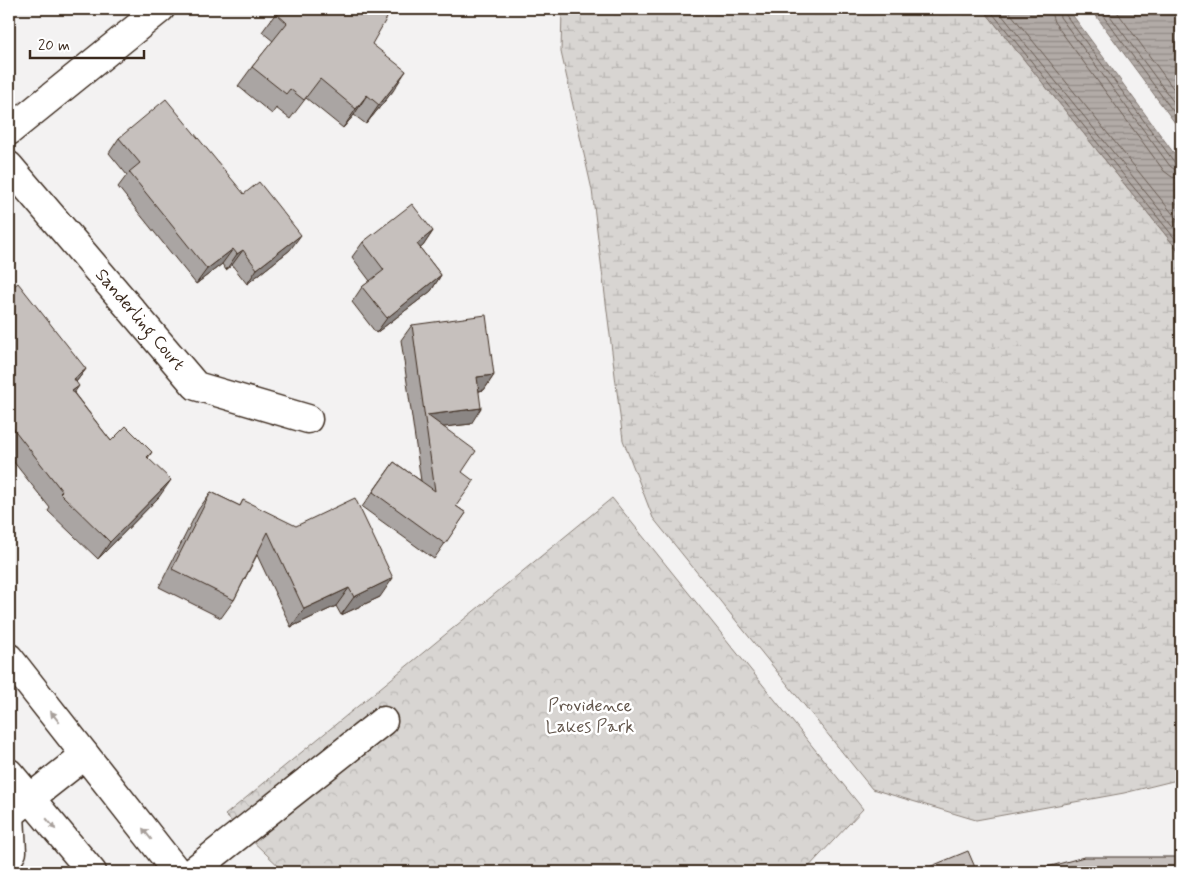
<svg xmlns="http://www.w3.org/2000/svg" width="1190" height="881" font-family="Mynerve,sans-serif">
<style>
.wetland{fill:url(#wetland-marsh);stroke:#8a8078}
.park{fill:url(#park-crowns);stroke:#8a8078}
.water{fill:url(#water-rules);stroke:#827770}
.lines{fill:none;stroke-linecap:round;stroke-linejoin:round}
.shore{stroke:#6b5e55;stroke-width:1}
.minor-casing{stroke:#3b2a1e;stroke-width:31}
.minor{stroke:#fff;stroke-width:28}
.wall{fill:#aaa5a3;stroke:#3b2a1e}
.shaded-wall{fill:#8b8684;stroke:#3b2a1e}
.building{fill:#c6c0bd;stroke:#3b2a1e}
.oneway{fill:#a79f9a}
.labels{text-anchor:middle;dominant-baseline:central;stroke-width:5;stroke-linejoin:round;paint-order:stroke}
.street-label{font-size:18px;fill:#3b2a1e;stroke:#fff}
.park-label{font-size:18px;fill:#62554b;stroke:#fff}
</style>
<defs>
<pattern id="wetland-marsh" width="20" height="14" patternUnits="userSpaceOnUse" patternTransform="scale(1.25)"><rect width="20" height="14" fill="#d8d5d2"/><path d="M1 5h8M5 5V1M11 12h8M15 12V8" fill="none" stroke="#bab7b4"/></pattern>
<pattern id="park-crowns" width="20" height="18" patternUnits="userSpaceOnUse" patternTransform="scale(1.25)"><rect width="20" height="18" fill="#d8d5d2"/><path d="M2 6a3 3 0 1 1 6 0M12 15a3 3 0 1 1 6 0" fill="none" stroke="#bab7b4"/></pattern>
<pattern id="water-rules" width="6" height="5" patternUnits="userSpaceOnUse" patternTransform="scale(1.25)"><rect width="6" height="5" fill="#b2aba7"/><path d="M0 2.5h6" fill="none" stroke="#928b87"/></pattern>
</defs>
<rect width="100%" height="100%" fill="#f3f2f2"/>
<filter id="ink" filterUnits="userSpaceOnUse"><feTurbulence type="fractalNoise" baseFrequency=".02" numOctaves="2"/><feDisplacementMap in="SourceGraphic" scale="10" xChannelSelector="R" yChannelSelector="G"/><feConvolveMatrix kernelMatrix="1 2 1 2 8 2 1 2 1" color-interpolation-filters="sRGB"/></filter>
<g filter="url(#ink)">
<polygon class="wetland" points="562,9 983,9 1181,254 1181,779 1124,793 976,820 872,789 653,518 623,440 592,190 561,52"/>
<polygon class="park" points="612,498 863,809 804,872 285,872 225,815"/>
<g class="water">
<polygon points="983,9 1068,9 1181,163 1181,254"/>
<polygon points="1091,9 1181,9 1181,131"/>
</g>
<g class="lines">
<g class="shore">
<polyline points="989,9 1181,246"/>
<polyline points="997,9 1181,236"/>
<polyline points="1007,9 1181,224"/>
<polyline points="1050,9 1054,22 1164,171 1172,177 1181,179"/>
<polyline points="1058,9 1060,17 1170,166 1175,170 1181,171"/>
<polyline points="1064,9 1065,14 1175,163 1181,165"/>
<polyline points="1098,9 1181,122"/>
<polyline points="1105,9 1181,112"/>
<polyline points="1115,9 1181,99"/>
</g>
<g class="minor-casing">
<g id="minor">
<polyline points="9,131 160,9"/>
<path id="s1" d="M9 166 196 386 308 419"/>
<polyline points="9,658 177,872"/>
<polyline points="9,773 92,872"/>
<polyline points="9,815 85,755"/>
<polyline points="9,857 12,852 10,815"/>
<polyline points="192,872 383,721"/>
</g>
</g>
<use href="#minor" class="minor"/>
</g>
<g class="wall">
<polygon points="276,13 372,44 393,91 366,124 354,115 343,128 306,98 290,119 276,108 272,114 238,86 252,67 273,41 262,32"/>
<polygon points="119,138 244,194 290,250 247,284 232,265 226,270 222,264 196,284 118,187 127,175 109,153"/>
<polygon points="433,231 423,246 420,248 441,275 431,291 376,333 352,302 362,287 370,281 352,257 363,242"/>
<polygon points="9,290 86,369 76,382 74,393 111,441 152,452 148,458 159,497 98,559 48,511 50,508 9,456"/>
<polygon points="412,325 494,375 484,390 479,391 471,424 443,427 462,472 456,506 466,513 434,559 362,507 394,462 421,481 401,340"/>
<polygon points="211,492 240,506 243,500 380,597 341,615 336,606 291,627 257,555 234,600 221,618 159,587 198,510"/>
</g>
<g class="shaded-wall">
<polygon points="9,9 18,9 9,16"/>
<polygon points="406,71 393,91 366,124 379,105"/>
<polygon points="367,95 354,115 343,128 356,109"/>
<polygon points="433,231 423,246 406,259 417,244"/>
<polygon points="301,235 290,250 247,284 257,269"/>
<polygon points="233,249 222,264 196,284 207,269"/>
<polygon points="243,250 232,265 226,270 237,254"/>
<polygon points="441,275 431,291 376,333 387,318"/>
<polygon points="86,369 73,386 74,379"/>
<polygon points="494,375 484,390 467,393 477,377"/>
<polygon points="79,386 67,403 72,391"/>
<polygon points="481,408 471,424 427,429 427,415"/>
<polygon points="171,480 159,497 98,559 110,542"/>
<polygon points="393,578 380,597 341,615 354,597"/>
<polygon points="349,588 336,606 291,627 304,609"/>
</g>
<g class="building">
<polygon points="279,9 392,9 372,44 406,71 379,105 367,95 356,109 320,79 304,100 290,89 286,94 252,67 287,23 276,13"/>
<polygon points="166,99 244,194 259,182 301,235 257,269 243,250 237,254 233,249 207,269 129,172 140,163 119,138"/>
<polygon points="412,204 433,231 417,244 441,275 387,318 362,287 384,270 363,242"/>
<polygon points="18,283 86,369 74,379 79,386 72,391 111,441 126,426 152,452 147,457 171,480 110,542 60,493 62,491 9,423 9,290"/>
<polygon points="486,315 494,375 477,377 481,408 427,415 476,451 462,472 474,481 456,506 466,513 445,544 373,492 394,462 435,491 412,325"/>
<polygon points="211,492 240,506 243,500 296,526 355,498 393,578 354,597 349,588 304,609 268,532 234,600 172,569"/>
<polygon points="968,851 977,872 917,872"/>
<polygon points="1084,857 1181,857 1181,872 1029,872"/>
</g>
<defs><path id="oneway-solid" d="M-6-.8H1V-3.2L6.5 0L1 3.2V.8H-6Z" transform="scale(1.25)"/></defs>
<g class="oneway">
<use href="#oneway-solid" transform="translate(55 717) rotate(-128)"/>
<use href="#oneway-solid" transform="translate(51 824) rotate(50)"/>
<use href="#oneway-solid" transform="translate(147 834) rotate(-128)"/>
</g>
</g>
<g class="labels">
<g class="street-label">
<text stroke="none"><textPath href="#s1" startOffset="202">Sanderling Court</textPath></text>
</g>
<g class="park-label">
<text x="590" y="706">Providence<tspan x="590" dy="21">Lakes Park</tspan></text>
</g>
</g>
<rect width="1190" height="881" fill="none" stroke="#fff" stroke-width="30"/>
<rect x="15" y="15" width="1160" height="851" fill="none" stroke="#3b2a1e" stroke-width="2" filter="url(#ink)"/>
<path d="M30 50v8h114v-8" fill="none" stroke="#3b2a1e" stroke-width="2.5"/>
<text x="38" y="50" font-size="15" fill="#3b2a1e" stroke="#ffffff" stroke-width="4" paint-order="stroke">20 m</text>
</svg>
